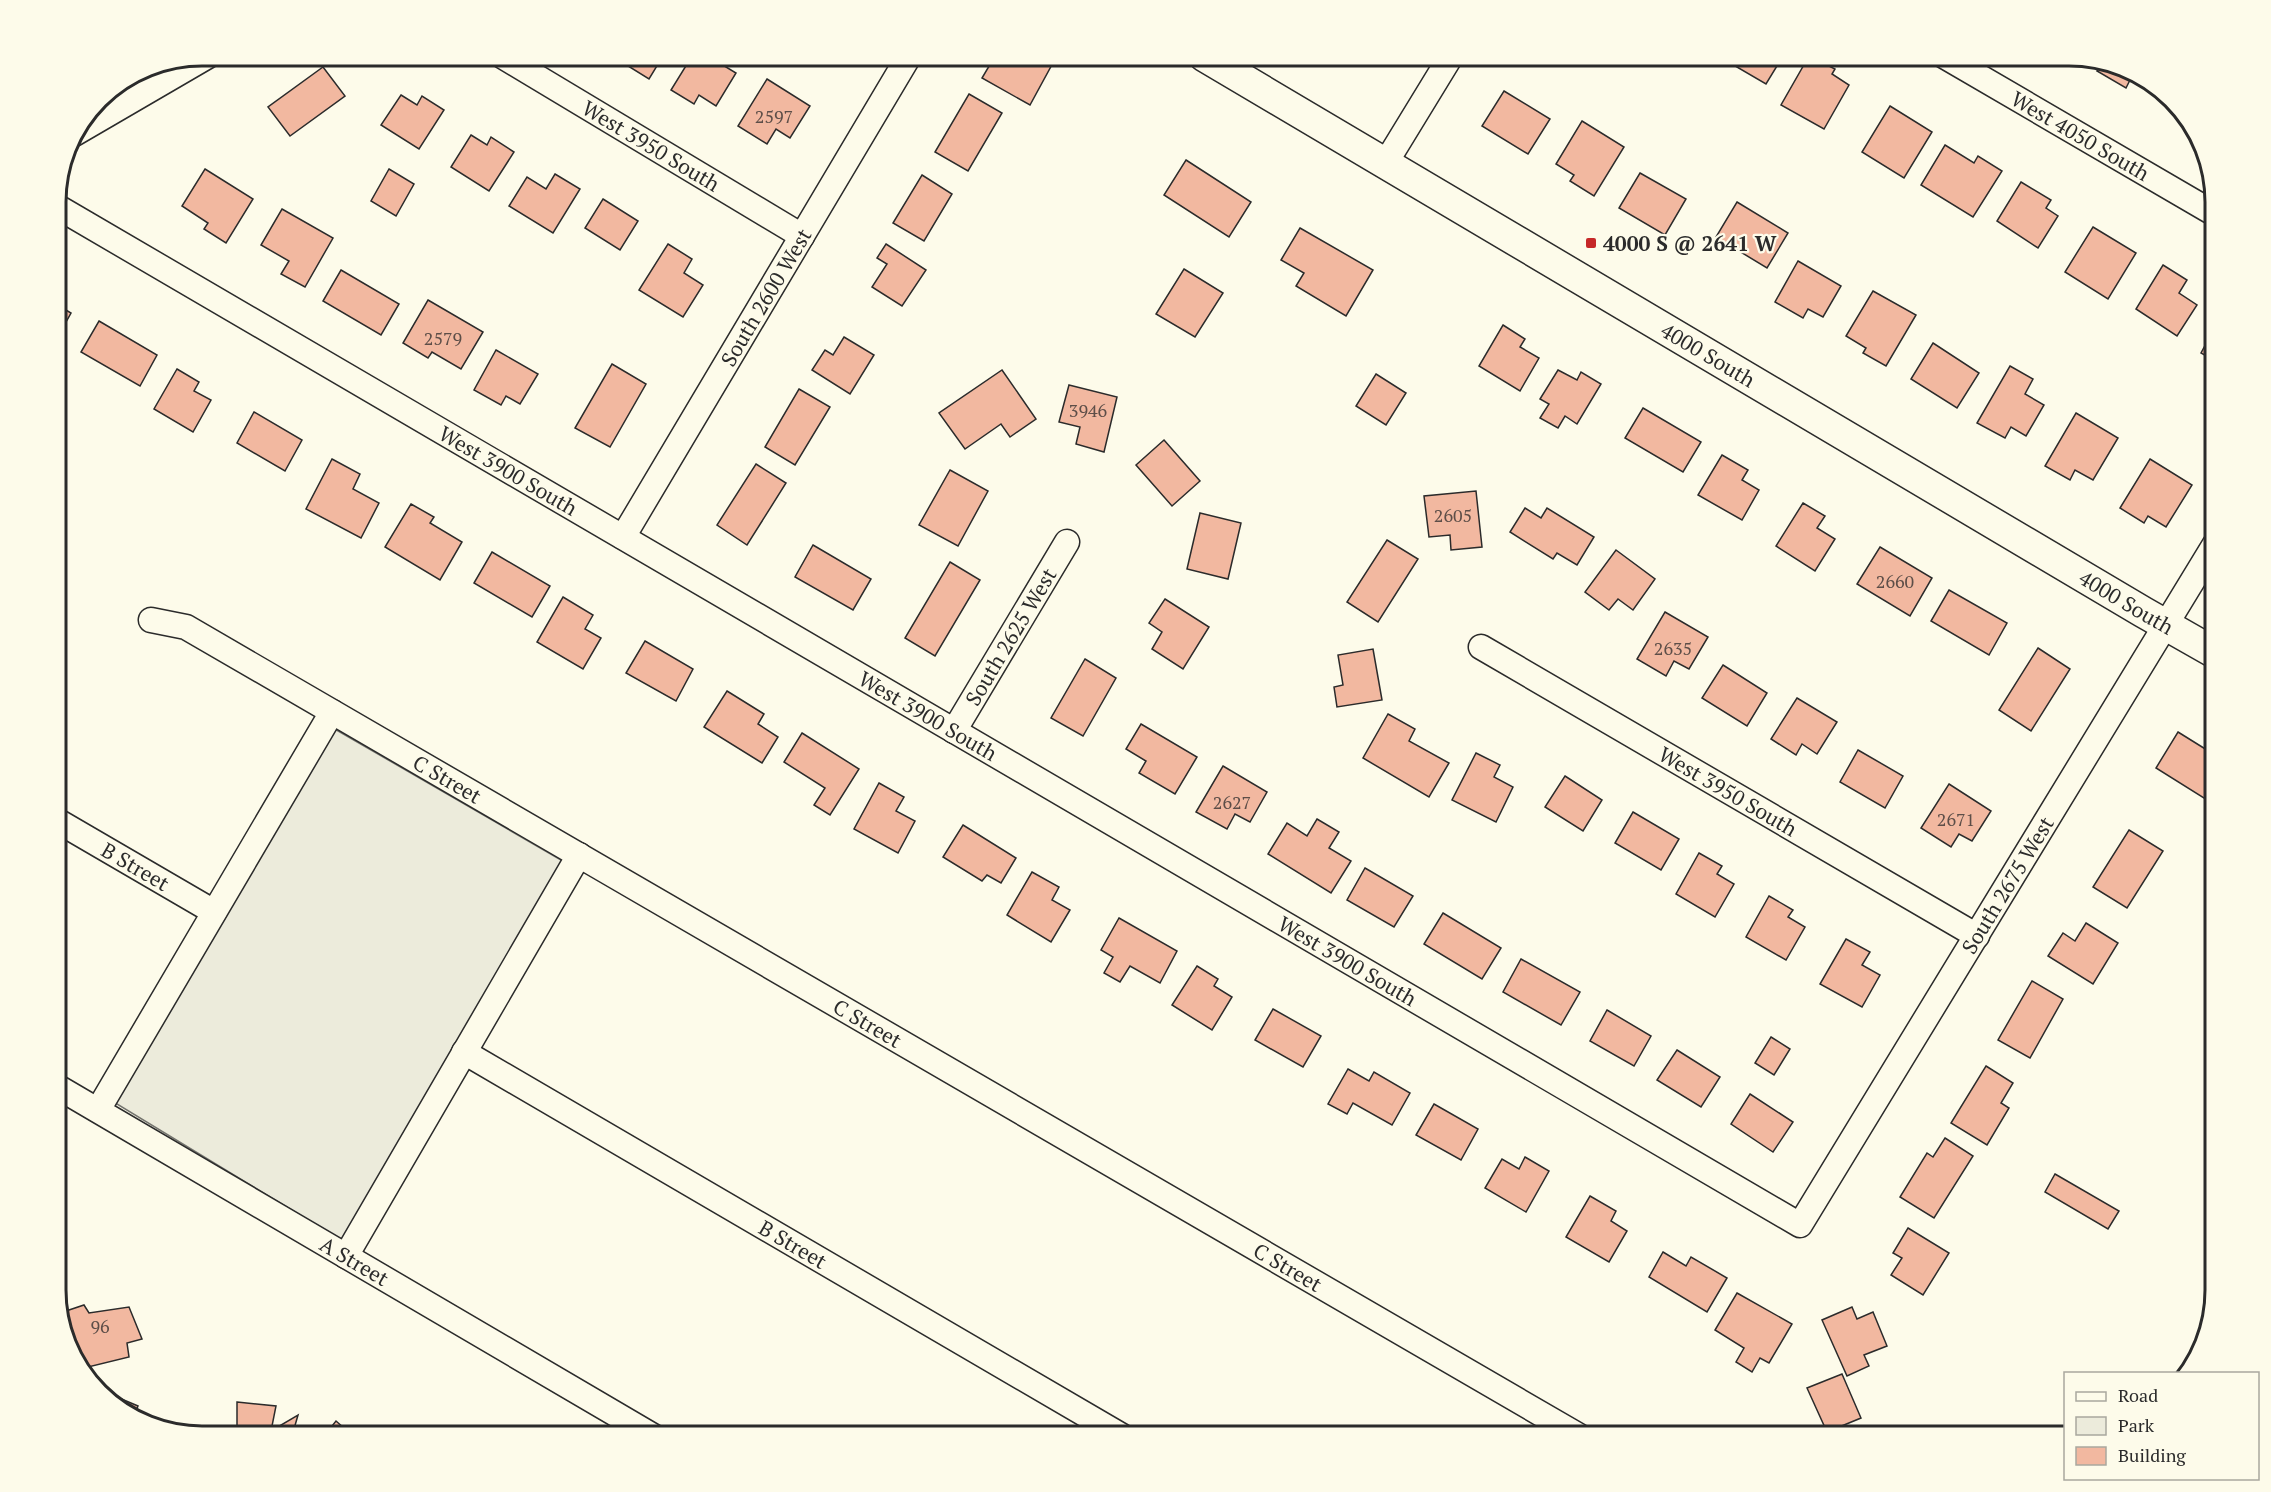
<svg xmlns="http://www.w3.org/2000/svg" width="2271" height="1492" font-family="'PT Serif',serif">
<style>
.green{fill:#ecebdb;stroke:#74746e;stroke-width:1.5}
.building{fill:#f2b8a0;stroke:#2b2b2b;stroke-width:1.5}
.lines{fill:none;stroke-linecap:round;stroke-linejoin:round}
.minor-casing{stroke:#2b2b2b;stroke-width:27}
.tertiary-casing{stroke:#2b2b2b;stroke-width:33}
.minor{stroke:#fdfbea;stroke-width:24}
.tertiary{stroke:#fdfbea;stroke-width:30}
.poi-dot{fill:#c62828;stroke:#fdfbea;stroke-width:2}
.labels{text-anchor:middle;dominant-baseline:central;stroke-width:4.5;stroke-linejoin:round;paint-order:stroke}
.number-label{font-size:18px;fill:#5d4e48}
.street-label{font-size:21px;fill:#2b2b2b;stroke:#fdfbea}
.poi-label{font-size:21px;font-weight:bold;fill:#2b2b2b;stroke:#fdfbea;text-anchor:start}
.rim{fill:none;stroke:#2b2b2b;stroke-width:3}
</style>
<rect width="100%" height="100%" fill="#fdfbea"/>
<polygon class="green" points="333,728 568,864 346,1243 112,1101"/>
<g class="building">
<polygon points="617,56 663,56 649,79 620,61 622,58"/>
<polygon points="692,56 708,56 736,73 716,106 699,95 694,104 671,90"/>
<polygon points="995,56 1003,56 1013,61 1015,56 1049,56 1055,59 1030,105 982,78"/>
<polygon points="1718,56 1783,56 1766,84"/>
<polygon points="1809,56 1835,69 1832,74 1849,85 1824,129 1781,105"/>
<polygon points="2101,65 2149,80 2145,86 2131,78 2126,88 2097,71"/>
<polygon points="323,67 345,96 290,136 268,107"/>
<polygon points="767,79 810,106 790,138 776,129 767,144 738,126"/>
<polygon points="1504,91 1550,119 1528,154 1482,126"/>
<polygon points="969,94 1002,113 968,171 935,152"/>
<polygon points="401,95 417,105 422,96 444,110 419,149 381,125"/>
<polygon points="2171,103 2189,122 2168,109"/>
<polygon points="1890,106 1932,132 1904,178 1862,152"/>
<polygon points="1582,121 1624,147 1594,196 1570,181 1574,175 1556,164"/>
<polygon points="471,135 487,145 491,137 514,152 489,191 451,167"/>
<polygon points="1945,145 1974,163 1978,156 2002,171 1973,217 1921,185"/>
<polygon points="1186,160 1251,202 1229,237 1164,195"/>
<polygon points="205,169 253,199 226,243 204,229 208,223 182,206"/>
<polygon points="389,169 414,184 396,216 371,201"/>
<polygon points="1640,173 1686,199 1665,235 1619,208"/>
<polygon points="555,174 580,189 553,233 509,206 527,177 546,189"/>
<polygon points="922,175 952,194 924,241 893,223"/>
<polygon points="2021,182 2051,200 2046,208 2058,216 2038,248 1997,221"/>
<polygon points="603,199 638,221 620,250 585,228"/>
<polygon points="1737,202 1788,233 1767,268 1716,237"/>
<polygon points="282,209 333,238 305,287 281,274 289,261 261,245"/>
<polygon points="2093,227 2136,253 2108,299 2065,272"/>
<polygon points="1300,228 1373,270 1346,316 1296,286 1304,273 1281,260"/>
<polygon points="668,244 692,259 684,273 703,285 683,317 639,290"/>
<polygon points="886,244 926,270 902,306 872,287 887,264 877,258"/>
<polygon points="1798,261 1841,286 1823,317 1808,309 1803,318 1775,302"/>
<polygon points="2163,265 2187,280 2179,293 2197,305 2177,336 2136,309"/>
<polygon points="1184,269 1223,293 1195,337 1156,314"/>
<polygon points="341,270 399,304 381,335 323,301"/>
<polygon points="1873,291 1916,315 1886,366 1863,353 1866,348 1846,336"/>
<polygon points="428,300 483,332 461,369 432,352 428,358 403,343"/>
<polygon points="56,304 71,313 56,340"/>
<polygon points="99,321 157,355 140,386 81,352"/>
<polygon points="1503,325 1525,339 1520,347 1539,358 1520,391 1479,366"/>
<polygon points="2215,327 2215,361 2201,353"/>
<polygon points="844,337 874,355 850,394 812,370 825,350 833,355"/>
<polygon points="1933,343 1979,373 1957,408 1911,379"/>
<polygon points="496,350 538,374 520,404 506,396 501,405 474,390"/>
<polygon points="612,364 646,384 610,447 575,428"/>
<polygon points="2010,366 2033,379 2025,394 2044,405 2026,436 2011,427 2005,438 1977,423"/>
<polygon points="177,369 199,382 194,391 211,400 193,432 154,409"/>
<polygon points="1002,370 1036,419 1010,437 1001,424 965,449 939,413"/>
<polygon points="1558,370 1577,380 1581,372 1601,384 1577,424 1565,416 1558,428 1540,418 1549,404 1540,399"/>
<polygon points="1376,374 1406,393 1386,425 1356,406"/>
<polygon points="1069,385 1117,397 1104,452 1076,444 1080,427 1059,422"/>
<polygon points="799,389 830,407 795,465 765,447"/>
<polygon points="1643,408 1701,442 1683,472 1625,438"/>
<polygon points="254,412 302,440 285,471 237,443"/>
<polygon points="2076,413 2118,438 2093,480 2075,470 2070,480 2045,466"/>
<polygon points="1164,440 1200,481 1172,506 1136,465"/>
<polygon points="1722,455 1748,470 1742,480 1759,490 1742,520 1698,495"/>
<polygon points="332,459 360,474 353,489 379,503 361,538 306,509"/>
<polygon points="2150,459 2192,485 2166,527 2148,516 2144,523 2120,508"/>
<polygon points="756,464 786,483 747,545 717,525"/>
<polygon points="950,470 988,491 958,546 919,525"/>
<polygon points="1476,491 1482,547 1451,550 1450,535 1429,537 1424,496"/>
<polygon points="1803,503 1825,516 1817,528 1835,539 1815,571 1776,546"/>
<polygon points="411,504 434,517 430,523 462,542 440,580 385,547"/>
<polygon points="1525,508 1541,518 1547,508 1594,537 1577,565 1557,553 1553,559 1510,532"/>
<polygon points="1200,513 1241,523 1228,579 1187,569"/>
<polygon points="1387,540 1418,559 1378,622 1347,602"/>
<polygon points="813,545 871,579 853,610 795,577"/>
<polygon points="1880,547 1932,578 1910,616 1857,584"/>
<polygon points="1616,550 1655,579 1633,610 1618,599 1609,610 1585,592"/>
<polygon points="492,552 550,586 532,617 474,583"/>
<polygon points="950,562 980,580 935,656 905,638"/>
<polygon points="1949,590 2007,623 1989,655 1931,621"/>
<polygon points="563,597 593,615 585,629 601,638 583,669 537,642"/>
<polygon points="1165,599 1209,627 1183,669 1152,649 1162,632 1149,623"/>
<polygon points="1665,612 1708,637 1689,669 1674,661 1666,676 1637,659"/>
<polygon points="645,641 693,669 676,701 626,673"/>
<polygon points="2038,648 2070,669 2031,731 1999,710"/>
<polygon points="1373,649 1382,700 1337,707 1334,687 1343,685 1338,655"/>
<polygon points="1085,659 1116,678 1083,736 1051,718"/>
<polygon points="1723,665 1767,693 1747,726 1702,698"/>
<polygon points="727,691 764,714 758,724 778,737 762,763 704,727"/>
<polygon points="1797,698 1837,722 1817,754 1802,744 1796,755 1771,739"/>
<polygon points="1388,714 1415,729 1409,741 1449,763 1429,797 1363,758"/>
<polygon points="1141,724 1197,757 1175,794 1139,773 1146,761 1126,749"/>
<polygon points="2178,732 2215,755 2215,805 2156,768"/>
<polygon points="802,733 859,769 830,815 814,805 825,788 784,762"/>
<polygon points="1858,750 1903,776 1885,808 1840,782"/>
<polygon points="1476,753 1500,765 1494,777 1513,787 1496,822 1452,800"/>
<polygon points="1223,766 1267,792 1250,822 1235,814 1227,829 1196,812"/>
<polygon points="1565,776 1602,800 1583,831 1545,807"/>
<polygon points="879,783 904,797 896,811 915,821 898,853 854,829"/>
<polygon points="1949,784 1991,811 1972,841 1959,834 1951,847 1921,828"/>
<polygon points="1633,812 1679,839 1661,870 1615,843"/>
<polygon points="1317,819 1339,832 1329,848 1351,861 1331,893 1268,854 1287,823 1307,836"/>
<polygon points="963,825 1016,858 1001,883 987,875 982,881 943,857"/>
<polygon points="2129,830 2163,851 2127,908 2093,887"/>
<polygon points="1699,853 1722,866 1717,874 1734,884 1715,917 1676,894"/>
<polygon points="1365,868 1413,896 1394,927 1347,900"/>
<polygon points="1032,872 1059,887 1052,900 1070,910 1051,942 1007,915"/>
<polygon points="1769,896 1793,910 1788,917 1805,927 1786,960 1746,937"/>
<polygon points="1443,913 1501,948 1482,979 1424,944"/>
<polygon points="1119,918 1177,951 1160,983 1130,966 1120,982 1104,973 1113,957 1101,950"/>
<polygon points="2086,923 2118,943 2093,984 2048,956 2063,933 2075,941"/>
<polygon points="1846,939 1870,952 1862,965 1880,975 1862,1007 1820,984"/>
<polygon points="1521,959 1580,992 1561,1025 1503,992"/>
<polygon points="1197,966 1218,979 1214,986 1232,997 1212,1030 1172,1005"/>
<polygon points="2032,981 2063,999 2030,1058 1998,1040"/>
<polygon points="1273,1009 1321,1036 1303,1067 1255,1040"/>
<polygon points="1607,1010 1651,1036 1634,1066 1590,1041"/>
<polygon points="1771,1037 1790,1049 1774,1075 1755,1063"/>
<polygon points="1677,1050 1720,1077 1701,1107 1657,1080"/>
<polygon points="1986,1066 2013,1083 2001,1103 2009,1108 1987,1145 1951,1123"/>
<polygon points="1348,1069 1369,1081 1374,1072 1410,1093 1392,1125 1353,1103 1347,1114 1328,1104"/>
<polygon points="1750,1094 1793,1122 1773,1152 1731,1124"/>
<polygon points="1434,1104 1478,1129 1461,1160 1416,1135"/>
<polygon points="1945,1138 1973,1156 1934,1218 1900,1197 1927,1153 1933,1157"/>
<polygon points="1525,1157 1549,1171 1526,1212 1485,1188 1502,1159 1519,1169"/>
<polygon points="2055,1174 2119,1211 2108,1229 2045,1192"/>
<polygon points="1590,1196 1616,1211 1611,1221 1627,1231 1609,1262 1566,1237"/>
<polygon points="1908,1228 1949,1253 1923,1295 1891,1275 1902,1258 1893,1253"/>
<polygon points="1663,1252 1686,1266 1691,1257 1727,1278 1707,1312 1649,1277"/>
<polygon points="1737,1293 1792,1324 1769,1363 1760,1358 1752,1372 1736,1362 1744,1348 1715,1330"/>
<polygon points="84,1305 89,1313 129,1307 142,1339 127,1343 129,1357 80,1369 75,1364 60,1313"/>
<polygon points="1852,1307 1857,1319 1873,1312 1887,1346 1864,1355 1869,1366 1847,1376 1822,1320"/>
<polygon points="1842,1374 1861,1418 1827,1432 1807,1388"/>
<polygon points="100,1390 138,1406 134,1416 121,1412"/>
<polygon points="237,1402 276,1406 271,1431 298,1415 292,1436 226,1436 226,1433 237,1433"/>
<polygon points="336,1421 353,1436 324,1436"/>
</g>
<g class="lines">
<g class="minor-casing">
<g id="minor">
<path id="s1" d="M502 56 802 236"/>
<path id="s2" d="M1944 56 2215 214"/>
<polyline points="74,134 208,56"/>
<polyline points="1385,164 1451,56"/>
<path id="s3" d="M56 206 1800 1225 2215 544"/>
<path id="s4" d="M623 537 909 56"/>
<path id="s5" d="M151 620 186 627 1579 1436"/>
<path id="s6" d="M1481 647 1977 936"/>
<path id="s7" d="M954 731 1067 542"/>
<path id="s8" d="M56 820 214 912"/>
<path id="s9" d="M464 1052 1122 1436"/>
<path id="s10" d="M56 1086 653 1436"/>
<polyline points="98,1110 332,712"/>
<polyline points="346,1256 579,855"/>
</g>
</g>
<g class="tertiary-casing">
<g id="tertiary">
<path id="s11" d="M1204 56 2143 612 2215 653"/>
</g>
</g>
<use href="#minor" class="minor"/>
<use href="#tertiary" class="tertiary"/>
</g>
<rect class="poi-dot" x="1585" y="237" width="12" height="12" rx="3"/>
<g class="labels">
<g class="number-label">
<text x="774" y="116">2597</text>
<text x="443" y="338">2579</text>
<text x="1088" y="410">3946</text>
<text x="1453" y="515">2605</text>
<text x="1895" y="581">2660</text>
<text x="1673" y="648">2635</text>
<text x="1232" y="802">2627</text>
<text x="1956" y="819">2671</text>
<text x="100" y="1326">96</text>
</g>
<g class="street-label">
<text stroke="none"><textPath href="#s2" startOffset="158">West 4050 South</textPath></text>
<text stroke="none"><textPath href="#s1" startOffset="174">West 3950 South</textPath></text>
<text stroke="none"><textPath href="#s4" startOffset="279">South 2600 West</textPath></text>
<text stroke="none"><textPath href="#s11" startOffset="586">4000 South</textPath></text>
<text stroke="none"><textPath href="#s3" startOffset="524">West 3900 South</textPath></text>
<text stroke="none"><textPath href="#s11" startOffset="1072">4000 South</textPath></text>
<text stroke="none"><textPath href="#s7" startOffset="110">South 2625 West</textPath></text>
<text stroke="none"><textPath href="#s3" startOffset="1010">West 3900 South</textPath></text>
<text stroke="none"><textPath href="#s5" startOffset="338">C Street</textPath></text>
<text stroke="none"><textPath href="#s6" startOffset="286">West 3950 South</textPath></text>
<text stroke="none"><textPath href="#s8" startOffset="92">B Street</textPath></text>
<text stroke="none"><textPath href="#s3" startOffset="2418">South 2675 West</textPath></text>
<text stroke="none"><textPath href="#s3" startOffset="1496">West 3900 South</textPath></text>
<text stroke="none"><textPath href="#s5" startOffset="824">C Street</textPath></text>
<text stroke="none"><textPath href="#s9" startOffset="381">B Street</textPath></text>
<text stroke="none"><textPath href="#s10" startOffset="346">A Street</textPath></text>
<text stroke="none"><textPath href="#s5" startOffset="1310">C Street</textPath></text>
</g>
<g class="poi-label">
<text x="1603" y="243">4000 S @ 2641 W</text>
</g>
</g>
<path d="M0 0H2271V1492H0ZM202 66H2069A136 136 0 0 1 2205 202V1290A136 136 0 0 1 2069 1426H202A136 136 0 0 1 66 1290V202A136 136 0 0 1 202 66Z" fill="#fdfbea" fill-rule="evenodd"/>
<path class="rim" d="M202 66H2069A136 136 0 0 1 2205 202V1290A136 136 0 0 1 2069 1426H202A136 136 0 0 1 66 1290V202A136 136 0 0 1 202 66Z"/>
<rect x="2064" y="1372" width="195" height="108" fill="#fdfbea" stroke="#a9a89e" stroke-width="1.5"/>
<rect x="2076" y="1392" width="30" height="9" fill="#fdfbea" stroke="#a9a89e" stroke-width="1.5"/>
<text x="2118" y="1402" font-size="18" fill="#2b2b2b">Road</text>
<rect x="2076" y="1417" width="30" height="18" fill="#ecebdb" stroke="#a9a89e" stroke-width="1.5"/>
<text x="2118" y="1432" font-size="18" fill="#2b2b2b">Park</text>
<rect x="2076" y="1447" width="30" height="18" fill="#f2b8a0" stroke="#a9a89e" stroke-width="1.5"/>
<text x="2118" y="1462" font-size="18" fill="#2b2b2b">Building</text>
</svg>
